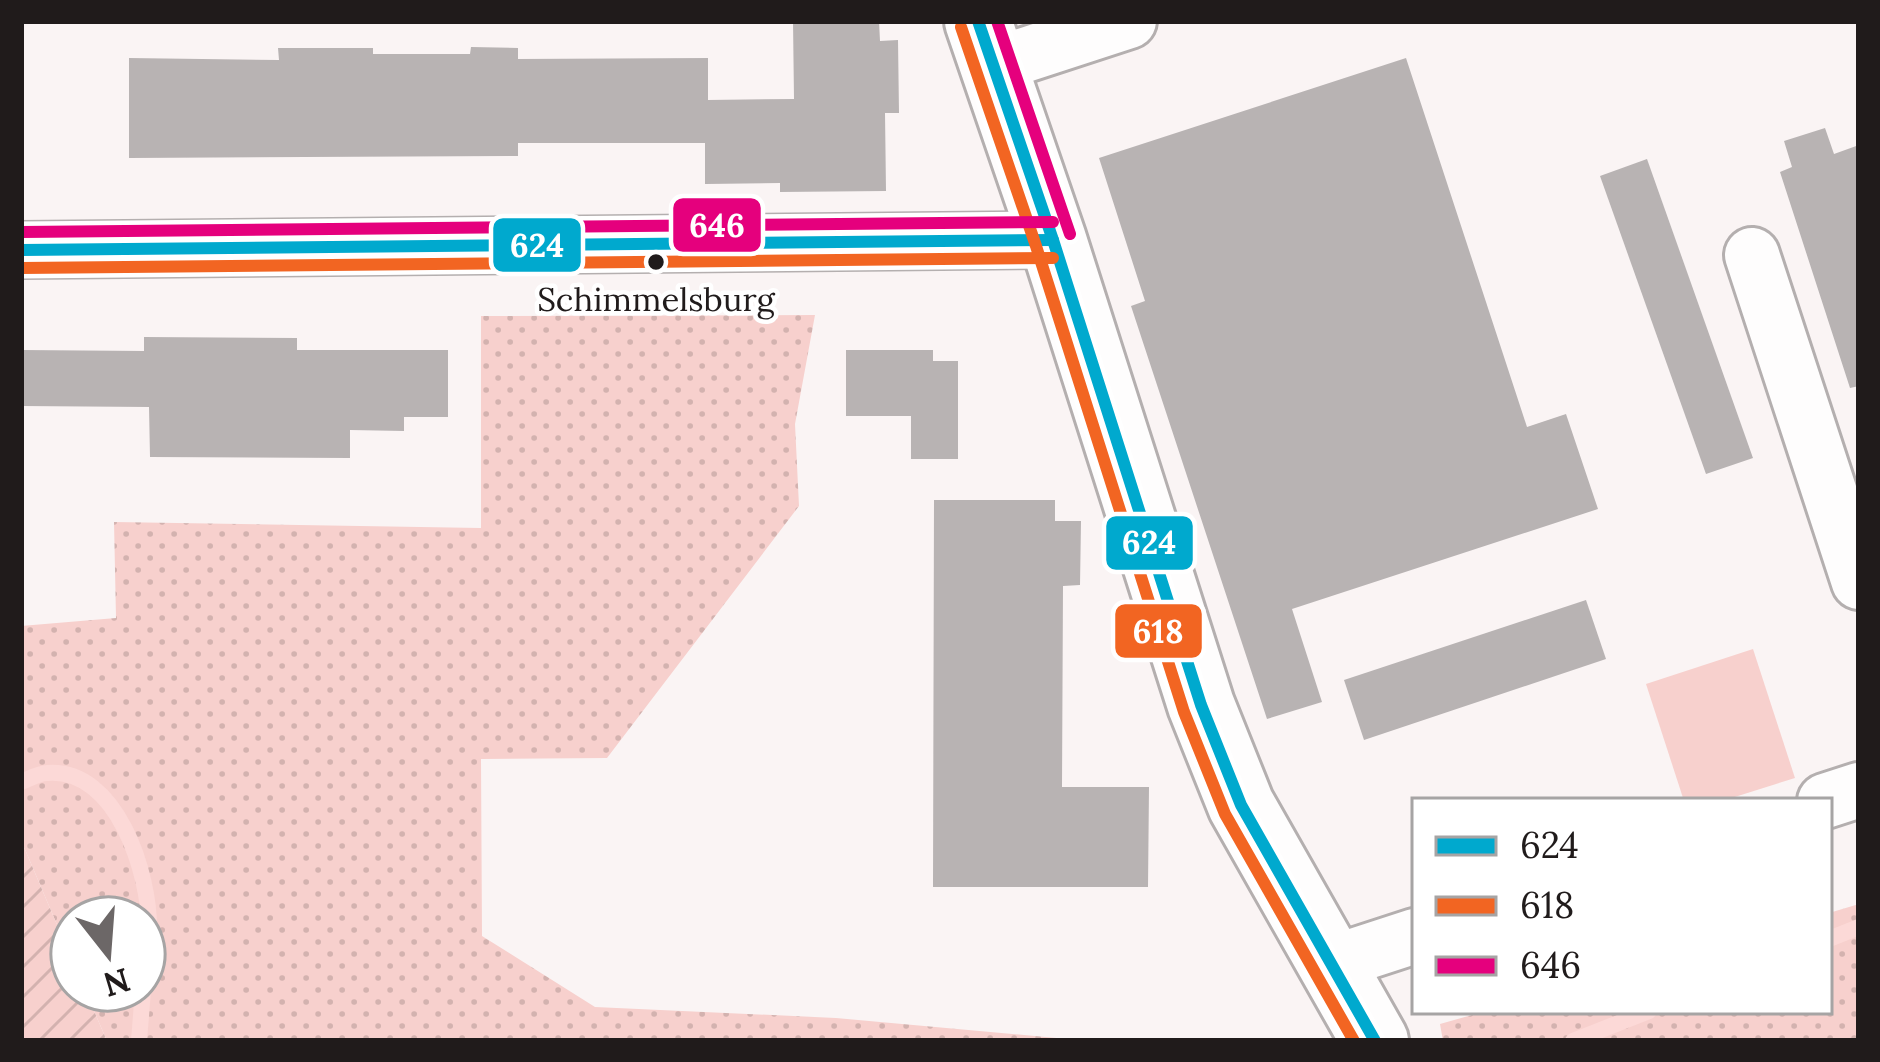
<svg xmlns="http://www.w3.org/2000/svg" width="1880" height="1062" font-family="Lora,serif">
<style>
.grass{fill:url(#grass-dots)}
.garden{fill:url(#garden-furrows)}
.pitch{fill:#f7d0cd}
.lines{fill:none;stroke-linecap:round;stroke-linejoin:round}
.stream{stroke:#fcd9d7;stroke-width:16}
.building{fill:#b8b3b3}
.minor-casing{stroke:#b4afaf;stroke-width:60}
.major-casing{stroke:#b4afaf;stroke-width:72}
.minor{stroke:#fefdfd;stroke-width:54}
.major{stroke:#fefdfd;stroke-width:66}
.bus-1-casing{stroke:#fff;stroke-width:21}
.bus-2-casing{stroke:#fff;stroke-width:21}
.bus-3-casing{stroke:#fff;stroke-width:21}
.bus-1{stroke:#00a9ce;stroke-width:12}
.bus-2{stroke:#f26522;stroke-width:12}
.bus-3{stroke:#e5007d;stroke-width:12}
.bus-dot{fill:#201b1b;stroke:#fff;stroke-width:4.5}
.labels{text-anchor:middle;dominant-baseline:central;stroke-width:9;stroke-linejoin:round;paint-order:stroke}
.bus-label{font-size:33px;fill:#201b1b;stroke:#fff}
.line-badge{stroke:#fff;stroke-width:4.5}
.badge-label{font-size:33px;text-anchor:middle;font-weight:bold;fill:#fff}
</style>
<defs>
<pattern id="grass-dots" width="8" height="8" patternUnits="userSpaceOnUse" patternTransform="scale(3)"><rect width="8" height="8" fill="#f7d0cd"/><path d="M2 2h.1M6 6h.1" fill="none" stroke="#d3b2af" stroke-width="1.8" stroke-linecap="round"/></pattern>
<pattern id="garden-furrows" width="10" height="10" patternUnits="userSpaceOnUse" patternTransform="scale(3)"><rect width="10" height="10" fill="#f7d0cd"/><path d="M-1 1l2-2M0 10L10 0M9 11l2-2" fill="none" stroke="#d3b2af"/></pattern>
</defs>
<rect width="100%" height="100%" fill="#faf4f4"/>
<g class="grass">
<polygon points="815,315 795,424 799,506 607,758 481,759 482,936 595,1007 836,1018 1089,1041 107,1041 85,990 144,990 144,918 72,918 72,960 21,840 21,626 116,618 114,522 481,528 481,316"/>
<polygon points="1859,904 1859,1041 1443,1041 1440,1024 1486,1011 1829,1011 1829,913"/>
</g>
<polygon class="garden" points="21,840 72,960 72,990 85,990 107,1041 21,1041"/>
<polygon class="pitch" points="1753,649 1795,778 1722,801 1684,801 1646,684"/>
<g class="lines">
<g class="stream">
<path d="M21 782C29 779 39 773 47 773 117 767 150 875 149 929 149 947 146 966 144 984"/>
<polyline points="1829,939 1859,927"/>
<polyline points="139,1041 143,990"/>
<polyline points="1573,1041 1649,1011"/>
</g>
</g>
<g class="building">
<polygon points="793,21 879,21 880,41 898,40 899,113 885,113 886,191 780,192 780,183 705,184 705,143 518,143 518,156 129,158 129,58 279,60 278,48 373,48 373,54 470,54 471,47 518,48 518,59 708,58 708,100 794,99"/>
<polygon points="1406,58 1527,427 1566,414 1598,509 1292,609 1322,702 1267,719 1131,306 1145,301 1099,158"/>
<polygon points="1825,128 1834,154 1859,145 1859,386 1850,388 1780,172 1792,167 1784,141"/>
<polygon points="1647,159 1753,458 1706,474 1600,176"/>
<polygon points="144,337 297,338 297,350 448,350 448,417 404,417 404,431 350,430 350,458 150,457 149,407 21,406 21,350 144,351"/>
<polygon points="846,350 933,350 933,361 958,361 958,459 911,459 911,416 846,416"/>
<polygon points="934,500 1055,500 1055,521 1081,521 1080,585 1063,586 1062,787 1149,787 1148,887 933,887"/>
<polygon points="1586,600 1606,659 1364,740 1344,680"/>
</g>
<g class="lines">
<g class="minor-casing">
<g id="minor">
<polyline points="994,65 1129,21"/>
<polyline points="21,250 1053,240"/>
<polyline points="1752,255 1859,582"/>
<polyline points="1825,801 1859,790"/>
<polyline points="1329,964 1415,936"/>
</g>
</g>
<g class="major-casing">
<polyline id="major" points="978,21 1053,240 1201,705 1241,805 1375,1041"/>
</g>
<use href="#minor" class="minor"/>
<use href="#major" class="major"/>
<g class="bus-1-casing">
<g id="bus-1">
<polyline points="978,21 1053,240 1201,705 1241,805 1375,1041"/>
<polyline points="21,250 1053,240"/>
</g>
</g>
<g class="bus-2-casing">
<g id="bus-2">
<polyline points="961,27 1036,246 1184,712 1225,814 1354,1041"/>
<polyline points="21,268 1053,258"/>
</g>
</g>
<g class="bus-3-casing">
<g id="bus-3">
<polyline points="997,21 1070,234"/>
<polyline points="21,232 1053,222"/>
</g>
</g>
<use href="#bus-1" class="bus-1"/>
<use href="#bus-2" class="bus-2"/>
<use href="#bus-3" class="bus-3"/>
</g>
<circle class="bus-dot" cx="656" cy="262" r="10"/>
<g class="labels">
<g class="bus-label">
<text x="656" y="299">Schimmelsburg</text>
</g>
</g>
<g class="line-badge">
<rect x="671" y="196" width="92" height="58" rx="12" fill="#e5007d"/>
<rect x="491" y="216" width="92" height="58" rx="12" fill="#00a9ce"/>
<rect x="1104" y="514" width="91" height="58" rx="12" fill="#00a9ce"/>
<rect x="1113" y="602" width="91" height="58" rx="12" fill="#f26522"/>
</g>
<g class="badge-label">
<text x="717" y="237">646</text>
<text x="537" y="257">624</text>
<text x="1149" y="554">624</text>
<text x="1158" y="643">618</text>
</g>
<rect width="1880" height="1062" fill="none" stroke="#201b1b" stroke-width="48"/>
<rect x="1412" y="798" width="420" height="216" fill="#ffffff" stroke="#a6a4a4" stroke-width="3"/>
<rect x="1436" y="837" width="60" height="18" fill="#00a9ce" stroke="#a6a4a4" stroke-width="3"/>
<text x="1520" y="858" font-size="36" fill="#201b1b">624</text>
<rect x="1436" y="897" width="60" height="18" fill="#f26522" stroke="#a6a4a4" stroke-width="3"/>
<text x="1520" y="918" font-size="36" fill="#201b1b">618</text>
<rect x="1436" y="957" width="60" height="18" fill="#e5007d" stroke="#a6a4a4" stroke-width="3"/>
<text x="1520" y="978" font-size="36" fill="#201b1b">646</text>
<g transform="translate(108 954) rotate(163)"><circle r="57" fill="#ffffff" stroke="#a6a4a4" stroke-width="3"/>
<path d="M0-9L21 45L0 30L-21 45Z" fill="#6c6767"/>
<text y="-18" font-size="33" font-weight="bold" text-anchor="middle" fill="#201b1b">N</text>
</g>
</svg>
